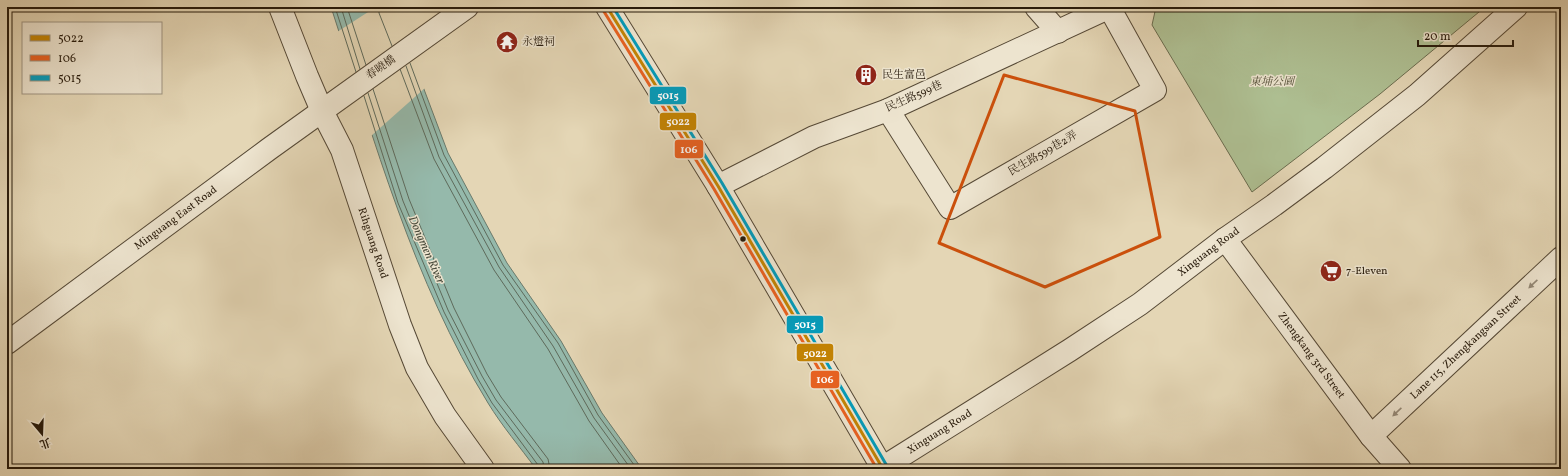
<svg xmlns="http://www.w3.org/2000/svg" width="1568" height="476" font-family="Vollkorn,'Noto Serif TC',serif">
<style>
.green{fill:#aebf92;stroke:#6a6c4e}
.water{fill:#95b9ab;stroke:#69796b}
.pier{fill:#e4d6b5}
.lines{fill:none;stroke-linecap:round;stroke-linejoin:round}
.shore{stroke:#5e6a5b;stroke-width:1}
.minor-casing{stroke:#564936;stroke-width:24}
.minor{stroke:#ede4cf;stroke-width:22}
.bus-1-casing{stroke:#ede4cf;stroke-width:6}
.bus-2-casing{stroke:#ede4cf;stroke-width:6}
.bus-3-casing{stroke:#ede4cf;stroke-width:6}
.bus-1{stroke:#c38303;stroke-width:3}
.bus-2{stroke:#e86121;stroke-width:3}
.bus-3{stroke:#049bba;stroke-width:3}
.oneway{fill:#948977}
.marked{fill:none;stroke:#cb500c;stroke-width:3;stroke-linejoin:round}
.bus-dot{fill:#271a0b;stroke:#ede4cf;stroke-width:1.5}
.labels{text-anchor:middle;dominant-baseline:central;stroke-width:3;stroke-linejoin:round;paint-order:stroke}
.poi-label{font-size:11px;fill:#271a0b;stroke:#ede4cf;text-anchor:start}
.street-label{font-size:11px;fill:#271a0b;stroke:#ede4cf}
.park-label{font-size:11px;font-style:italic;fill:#504c34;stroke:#ede4cf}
.water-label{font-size:12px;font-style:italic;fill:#484a3b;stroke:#ede4cf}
.line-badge{stroke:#ede4cf;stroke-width:1.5}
.badge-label{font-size:11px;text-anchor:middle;font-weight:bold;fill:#fff}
</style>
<rect width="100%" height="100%" fill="#e4d6b5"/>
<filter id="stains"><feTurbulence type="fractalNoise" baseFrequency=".005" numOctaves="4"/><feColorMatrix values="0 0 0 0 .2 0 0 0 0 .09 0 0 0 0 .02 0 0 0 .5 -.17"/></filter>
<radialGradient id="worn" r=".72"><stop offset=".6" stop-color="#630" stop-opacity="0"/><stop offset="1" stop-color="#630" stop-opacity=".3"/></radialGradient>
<polygon class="green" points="1156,7 1485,7 1380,94 1252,192 1152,25"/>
<path class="water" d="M331 7H393L448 153 507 263 561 341 602 413 642 469H536C520 447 502 426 488 403 413 281 375 142 331 7Z"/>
<polygon class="pier" points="376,7 395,7 425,88 371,136 337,32"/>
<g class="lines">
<g class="shore">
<polyline points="335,7 356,72"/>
<polyline points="341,7 360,69"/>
<polyline points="347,7 366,65"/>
<polyline points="379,7 379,13 392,46"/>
<polyline points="410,63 444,155 503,265 558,343 598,415 637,469"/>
<polyline points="406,66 439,157 499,267 553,346 594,418 631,469"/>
<polyline points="400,69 434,159 494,270 548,349 589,421 623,469"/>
<polyline points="373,89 409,199 454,308 487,374 501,397 548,459 550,469"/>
<polyline points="368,93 403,201 448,310 482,376 496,400 543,462 544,469"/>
<polyline points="364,96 398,203 444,312 478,379 492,403 538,465 539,469"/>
</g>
<g class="minor-casing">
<g id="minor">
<path id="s1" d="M280 7 307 76 322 111 342 150 400 325 417 368 445 416 483 469"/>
<polyline points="607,7 718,186 883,469"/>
<polyline points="1036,7 1058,32"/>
<polyline points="888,110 950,208 1155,90 1109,7"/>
<polyline points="718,186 814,137 888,110 1110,7"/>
<path id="s2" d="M1225 239 1371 436 1400 469"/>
<path id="s3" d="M7 343 269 149 467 7"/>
<path id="s4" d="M1371 436 1561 258"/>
<path id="s5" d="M882 468 1070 350 1140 304 1225 239 1274 205 1324 168 1417 95 1516 7"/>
</g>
</g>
<use href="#minor" class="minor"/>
<g class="bus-1-casing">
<polyline id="bus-1" points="607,7 718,186 883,469"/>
</g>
<g class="bus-2-casing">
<polyline id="bus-2" points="603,10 714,189 877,469"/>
</g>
<g class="bus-3-casing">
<polyline id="bus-3" points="613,7 722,183 887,466"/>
</g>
<use href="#bus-1" class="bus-1"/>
<use href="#bus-2" class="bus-2"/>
<use href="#bus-3" class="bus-3"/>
</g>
<defs><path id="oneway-solid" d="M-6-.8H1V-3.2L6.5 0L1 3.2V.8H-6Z"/></defs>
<g class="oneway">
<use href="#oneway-solid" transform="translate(1533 284) rotate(137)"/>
<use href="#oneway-solid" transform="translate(1397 412) rotate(137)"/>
</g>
<path class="marked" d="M1004 75 1135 111 1160 237 1045 287 939 243Z"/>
<defs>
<g id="temple-disc" transform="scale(1.15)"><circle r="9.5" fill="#8f2418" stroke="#ede4cf"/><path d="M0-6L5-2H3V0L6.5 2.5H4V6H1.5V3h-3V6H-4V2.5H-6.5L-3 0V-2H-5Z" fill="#fff"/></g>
<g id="building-disc" transform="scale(1.15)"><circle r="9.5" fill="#8f2418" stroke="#ede4cf"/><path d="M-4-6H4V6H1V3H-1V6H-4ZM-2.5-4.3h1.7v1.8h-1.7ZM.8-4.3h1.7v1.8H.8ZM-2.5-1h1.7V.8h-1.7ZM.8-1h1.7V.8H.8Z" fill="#fff"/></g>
<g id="supermarket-disc" transform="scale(1.15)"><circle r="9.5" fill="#8f2418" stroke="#ede4cf"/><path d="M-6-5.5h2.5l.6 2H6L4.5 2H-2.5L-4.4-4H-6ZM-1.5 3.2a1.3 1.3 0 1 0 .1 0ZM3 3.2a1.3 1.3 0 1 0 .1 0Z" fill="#fff"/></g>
</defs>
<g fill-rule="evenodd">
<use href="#temple-disc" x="507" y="42"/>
<use href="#building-disc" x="866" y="75"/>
<use href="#supermarket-disc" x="1331" y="271"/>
</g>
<circle class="bus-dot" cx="743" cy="239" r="3.5"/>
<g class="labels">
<g class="poi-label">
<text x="522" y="42">永燈祠</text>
<text x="882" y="75">民生富邑</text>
<text x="1346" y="271">7-Eleven</text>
</g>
<g class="street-label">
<text transform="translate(381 68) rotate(-35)">春曉橋</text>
<text transform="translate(914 97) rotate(-24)">民生路599巷</text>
<text transform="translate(1043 154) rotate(-30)">民生路599巷2弄</text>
<text stroke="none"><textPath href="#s3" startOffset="210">Minguang East Road</textPath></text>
<text stroke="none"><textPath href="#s1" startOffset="254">Rihguang Road</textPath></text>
<text stroke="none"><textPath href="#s5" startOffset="392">Xinguang Road</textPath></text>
<text stroke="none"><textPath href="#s4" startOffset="130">Lane 115, Zhengkangsan Street</textPath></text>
<text stroke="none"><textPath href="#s2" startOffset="145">Zhengkang 3rd Street</textPath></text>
<text stroke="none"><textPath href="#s5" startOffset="68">Xinguang Road</textPath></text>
</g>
<g class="park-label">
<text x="1272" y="82">東埔公園</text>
</g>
<g class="water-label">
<text transform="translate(426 250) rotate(66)">Dongmen River</text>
</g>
</g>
<g class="line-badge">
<rect x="649" y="86" width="38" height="19" rx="4" fill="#049bba"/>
<rect x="659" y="112" width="38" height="19" rx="4" fill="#c38303"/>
<rect x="674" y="139" width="30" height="20" rx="4" fill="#e86121"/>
<rect x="786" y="315" width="38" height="19" rx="4" fill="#049bba"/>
<rect x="796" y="343" width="38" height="19" rx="4" fill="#c38303"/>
<rect x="810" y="370" width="30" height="19" rx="4" fill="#e86121"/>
</g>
<g class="badge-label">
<text x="668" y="99">5015</text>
<text x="678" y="125">5022</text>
<text x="689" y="153">106</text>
<text x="805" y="328">5015</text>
<text x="815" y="357">5022</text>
<text x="825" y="383">106</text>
</g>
<rect width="1568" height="476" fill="none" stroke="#e4d6b5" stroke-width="24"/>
<rect x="8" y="8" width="1552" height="460" fill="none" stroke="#271a0b" stroke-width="2"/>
<rect x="12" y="12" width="1544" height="452" fill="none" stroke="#271a0b"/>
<rect x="22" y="22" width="140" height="72" fill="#ede4cf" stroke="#9e9381"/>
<rect x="30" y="35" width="20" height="6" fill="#c38303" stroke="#9e9381"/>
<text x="58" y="42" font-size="12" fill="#271a0b">5022</text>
<rect x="30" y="55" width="20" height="6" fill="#e86121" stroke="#9e9381"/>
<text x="58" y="62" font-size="12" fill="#271a0b">106</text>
<rect x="30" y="75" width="20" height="6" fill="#049bba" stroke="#9e9381"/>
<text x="58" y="82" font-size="12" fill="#271a0b">5015</text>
<g transform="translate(42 434) rotate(161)" stroke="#ede4cf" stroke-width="3" paint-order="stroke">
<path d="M0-3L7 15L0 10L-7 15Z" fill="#271a0b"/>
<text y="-6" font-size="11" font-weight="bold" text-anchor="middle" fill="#271a0b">北</text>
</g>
<path d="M1418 40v6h95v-6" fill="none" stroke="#271a0b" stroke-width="2"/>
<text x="1424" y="40" font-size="12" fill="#271a0b" stroke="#ede4cf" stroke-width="3" paint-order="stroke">20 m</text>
<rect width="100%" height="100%" filter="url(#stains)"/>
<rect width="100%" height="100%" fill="url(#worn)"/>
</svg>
